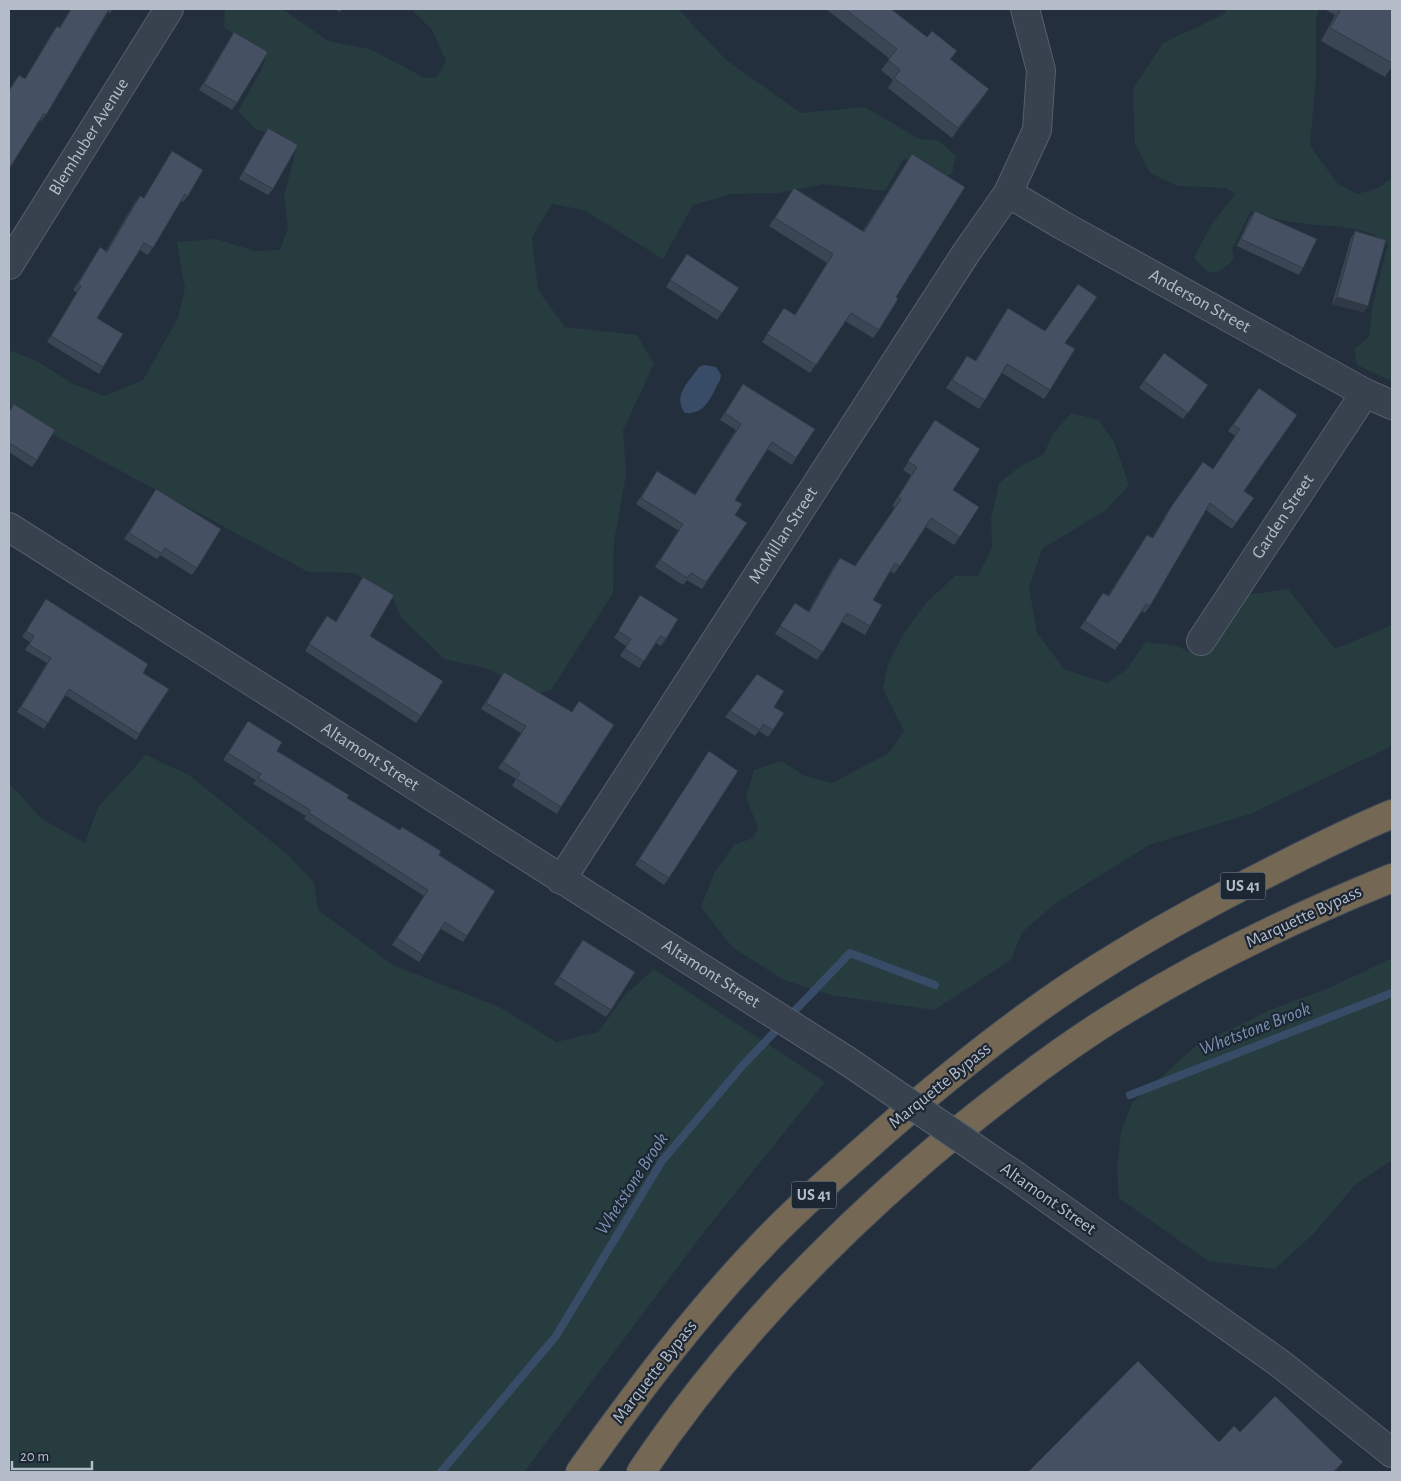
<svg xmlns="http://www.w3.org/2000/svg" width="1401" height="1481" font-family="'Alegreya Sans',sans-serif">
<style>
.green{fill:#263c3f}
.water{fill:#394c67}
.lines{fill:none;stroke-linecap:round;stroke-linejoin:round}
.stream{stroke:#394c67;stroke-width:8}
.minor-casing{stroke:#565f6c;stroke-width:30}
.highway-casing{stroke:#434c59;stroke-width:30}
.minor{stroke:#38414e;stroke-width:28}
.highway{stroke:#746855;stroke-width:28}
.minor-bridge-casing{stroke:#565f6c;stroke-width:30;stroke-linecap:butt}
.minor-bridge{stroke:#38414e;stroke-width:28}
.wall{fill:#3b4654}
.shaded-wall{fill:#303945}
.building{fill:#455162;stroke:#303945}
.labels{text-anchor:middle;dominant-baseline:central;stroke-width:4.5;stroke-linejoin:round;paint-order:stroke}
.shield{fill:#1d2633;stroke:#878f9c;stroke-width:1}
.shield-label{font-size:16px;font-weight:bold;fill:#b4bcc9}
.street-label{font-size:18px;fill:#b4bcc9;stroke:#1d2633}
.water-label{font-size:19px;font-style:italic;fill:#7c92b1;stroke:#1d2633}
</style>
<rect width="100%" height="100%" fill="#242f3e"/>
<g class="green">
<polygon points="225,9 282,9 328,41 370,49 425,78 437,77 446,61 432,30 411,9 678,9 726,60 801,113 865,107 919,139 939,141 956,156 952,173 941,180 904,158 885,191 823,184 778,193 731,194 693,205 663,259 584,210 552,204 532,237 538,290 565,327 637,335 654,364 623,430 626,475 614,542 613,593 551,690 533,695 489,669 444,659 401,617 393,599 355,573 308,572 43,429 9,406 9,356 12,351 37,361 73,384 104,396 143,380 178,318 185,288 177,242 216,239 255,251 280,250 288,228 284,197 296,149 279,135 255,129 238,111 262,69 266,57 224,27"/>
<path d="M1228 9H1319L1316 20V77L1310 146 1338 184 1357 194 1378 188 1392 178V381L1357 365 1354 349 1369 337 1372 308 1388 244C1363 223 1331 228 1300 223 1283 221 1267 217 1251 211L1232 249 1234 259C1216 277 1209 277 1194 257L1212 224 1235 194 1226 188 1178 186 1150 173 1135 143 1133 89 1163 43 1223 15Z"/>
<polygon points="1071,413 1099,420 1114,442 1129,485 1106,510 1042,549 1029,588 1037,633 1064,669 1107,683 1126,670 1146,642 1177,646 1196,655 1245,595 1288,589 1335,649 1392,625 1392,746 1250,814 1149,845 1056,903 1022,932 1011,960 934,1010 831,995 784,980 732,947 701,907 714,873 734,845 753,838 758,827 746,798 754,770 782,761 805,776 832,783 889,753 904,731 883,689 888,664 904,633 926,603 955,576 978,576 992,547 991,519 999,483 1021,466 1044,454 1052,435"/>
<polygon points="146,755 189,775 287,854 314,882 318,910 393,965 501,1008 556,1042 598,1032 625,995 654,969 825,1082 704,1232 524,1472 9,1472 9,783 42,819 85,843 98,807"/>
<polygon points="1392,958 1392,1160 1355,1185 1314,1233 1275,1269 1208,1261 1119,1198 1117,1170 1121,1132 1132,1103 1196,1046 1270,1010 1329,988"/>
</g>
<path class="water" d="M704 365 716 367 721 375 720 380C711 396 706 415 685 413 672 395 689 382 699 367Z"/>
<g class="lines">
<g class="stream">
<polyline points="1130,1095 1392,993"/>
<polyline points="441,1472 556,1336 662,1161 743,1065 850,953 935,985"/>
</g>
<g class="minor-casing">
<g id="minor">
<path id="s1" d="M1008 193 1062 225 1365 393 1392 405"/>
<path id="s2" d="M9 265 169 9"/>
<path id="s3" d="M9 527 846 1060"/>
<path id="s4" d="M1201 641 1365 393"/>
<path id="s5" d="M561 880 966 253 1008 193 1037 130 1041 70 1025 9"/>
<polyline points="1016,1176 1282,1365 1392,1453"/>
</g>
</g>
<g class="highway-casing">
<g id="highway">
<path d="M580 1472C637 1392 695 1315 763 1244 793 1212 827 1182 860 1153 935 1086 1015 1020 1100 967 1152 934 1207 904 1262 876 1305 854 1348 832 1392 814"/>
<path d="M641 1472C727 1343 839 1229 959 1130 1012 1087 1067 1045 1125 1010 1210 958 1300 915 1392 878"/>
</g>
</g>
<use href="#minor" class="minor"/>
<use href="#highway" class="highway"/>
<g class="minor-bridge-casing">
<polyline id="minor-bridge" points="846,1060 1016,1176"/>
</g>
<use href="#minor-bridge" class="minor-bridge"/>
</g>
<g class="wall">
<polygon points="71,9 113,9 110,13 108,12 46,115 41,121 39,120 9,169 9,90 19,75 25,79 52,33 57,26 59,28"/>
<polygon points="334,9 342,9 340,12"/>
<polygon points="826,9 891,9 927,37 957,51 951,59 982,99 952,138 888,88 893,80 881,70 890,59"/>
<polygon points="1324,9 1392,9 1392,66 1385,77 1321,41 1335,15"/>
<polygon points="234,32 237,103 232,110 199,90"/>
<polygon points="268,128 273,189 268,195 239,179 264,135"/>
<polygon points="172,151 188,196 183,202 181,201 148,255 140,250 97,318 103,367 99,374 47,342 77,293 73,290 96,254 100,247 106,251 135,202 140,196 144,198"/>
<polygon points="912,154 896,297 879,330 873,338 845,321 810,373 762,342 784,308 795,315 827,263 769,226 794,188 863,231"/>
<polygon points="1255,211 1303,268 1299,275 1237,246 1250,217"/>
<polygon points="1355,231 1368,306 1363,312 1332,304 1351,238"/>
<polygon points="687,254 739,288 717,320 666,287"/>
<polygon points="1008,308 1065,343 1050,390 1044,399 1002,373 979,409 946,388 967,356 975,361"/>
<polygon points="1164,353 1208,385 1183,419 1139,388"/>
<polygon points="743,384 796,458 792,465 767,449 735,500 735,515 747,523 702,589 687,580 683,585 655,567 679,531 636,504 657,471 695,494 736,430 720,420"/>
<polygon points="1259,388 1244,491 1254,498 1232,529 1206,510 1150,606 1145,613 1142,611 1115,650 1080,628 1099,599 1108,596 1147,535 1152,538 1168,511 1203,462 1213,469 1235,436 1228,431"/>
<polygon points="14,404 37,460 32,467 9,452 9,411"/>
<polygon points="935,420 953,490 960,537 954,545 926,527 894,574 890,571 873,600 870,626 865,635 842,622 817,660 775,634 795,603 808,612 834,566 840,558 855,566 895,507 892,506 911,475 903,470"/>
<polygon points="156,489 197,568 192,575 160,555 157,559 124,539"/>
<polygon points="363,577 370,636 421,716 416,723 305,651 327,616 336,621"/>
<polygon points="640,595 666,639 661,646 656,643 639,668 620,656 626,646 614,638"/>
<polygon points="46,599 143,673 169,689 136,740 65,695 44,729 17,712 47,663 25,650 30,642 22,637"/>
<polygon points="504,672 561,807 557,814 512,786 516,779 498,768 521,733 481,709"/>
<polygon points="757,674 774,707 773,730 768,737 759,731 755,736 725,717"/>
<polygon points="248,721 277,751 347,798 439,855 467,936 463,942 441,929 419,962 392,945 424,896 304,819 306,816 253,784 256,780 223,760"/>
<polygon points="705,758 669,878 664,885 635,865"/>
<polygon points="578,946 611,1010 606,1017 554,984"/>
</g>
<g class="shaded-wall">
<polygon points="989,89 982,99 952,138 958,128"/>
<polygon points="1337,297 1368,306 1363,312 1332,304"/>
<polygon points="1343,1462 1336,1472 1333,1472"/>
</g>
<g class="building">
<polygon points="71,9 109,9 46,115 44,113 9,169 9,91 19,75 25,79 57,26 60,28"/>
<polygon points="845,9 891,9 927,37 932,31 957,51 950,59 989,89 958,128 894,78 900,70 888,60 897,49"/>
<polygon points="1341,9 1392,9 1392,63 1330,28"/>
<polygon points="234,32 268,52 237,103 204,84"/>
<polygon points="268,128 298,145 273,189 243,172"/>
<polygon points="172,151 203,170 188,196 185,194 153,248 144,243 97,318 123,334 103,367 51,336 81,286 78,284 100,247 107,252 140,196 144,198"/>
<polygon points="912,154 965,187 896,297 898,299 879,330 851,313 816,365 767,334 784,308 795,315 833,254 775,218 794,188 864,232"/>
<polygon points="1255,211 1317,239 1303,268 1241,239"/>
<polygon points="1355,231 1386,240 1368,306 1337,297"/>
<polygon points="687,254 739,288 722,313 670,280"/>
<polygon points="1078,284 1097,297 1065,343 1075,349 1050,390 1007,364 985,400 952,380 967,356 976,361 1008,308 1045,331"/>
<polygon points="1164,353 1208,385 1188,413 1144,381"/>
<polygon points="743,384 815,429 796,458 772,442 735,500 742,504 735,515 747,523 706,582 691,573 687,578 660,560 683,524 641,498 657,471 695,495 741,424 725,413"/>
<polygon points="1259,388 1297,415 1244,491 1254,498 1236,523 1210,503 1150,606 1146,604 1120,644 1085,621 1103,593 1109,596 1147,535 1153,538 1173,504 1203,462 1213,469 1240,429 1233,425"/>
<polygon points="14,404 55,430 37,460 9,443 9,412"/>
<polygon points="935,420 980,449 953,490 979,507 960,537 931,518 900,566 895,563 873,600 882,605 870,626 847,613 823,652 780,626 795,603 809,612 840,558 855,566 901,499 898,497 917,467 908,461"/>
<polygon points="156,489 221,529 197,568 165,548 161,553 129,533"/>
<polygon points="363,577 394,595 370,636 443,681 421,716 309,644 327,616 336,622"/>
<polygon points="640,595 678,619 666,639 660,636 644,661 625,649 631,639 618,631"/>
<polygon points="46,599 148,664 143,673 169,689 139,734 69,689 48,723 21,707 51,658 29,645 34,636 26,631"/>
<polygon points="504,672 572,712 579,701 614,725 561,807 517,779 520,773 503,762 526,726 486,703"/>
<polygon points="757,674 784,691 774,707 784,713 773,730 763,724 760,730 730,711"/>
<polygon points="248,721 282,742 277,751 349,795 347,798 400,830 402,827 441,851 439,855 495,891 467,936 445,922 423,955 397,938 428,890 309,813 310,810 258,778 261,774 228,753"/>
<polygon points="709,751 738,771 669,878 639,859"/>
<polygon points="583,940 635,972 611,1010 559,977"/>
<polygon points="1138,1361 1219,1442 1234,1426 1240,1432 1275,1396 1343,1462 1333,1472 1028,1472"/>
</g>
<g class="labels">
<g class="shield">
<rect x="1220.5" y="872.5" width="45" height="27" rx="4"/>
<rect x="791.5" y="1181.5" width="45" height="27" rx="4"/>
</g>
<g class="shield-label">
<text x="1243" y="886">US 41</text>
<text x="814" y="1195">US 41</text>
</g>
<g class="street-label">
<text stroke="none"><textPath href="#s2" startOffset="151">Blemhuber Avenue</textPath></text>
<text stroke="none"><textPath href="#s1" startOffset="220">Anderson Street</textPath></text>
<text stroke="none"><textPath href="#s4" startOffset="149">Garden Street</textPath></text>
<text stroke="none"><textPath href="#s5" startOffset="410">McMillan Street</textPath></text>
<text stroke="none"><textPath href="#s3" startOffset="428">Altamont Street</textPath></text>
<text transform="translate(1304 917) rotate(-25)">Marquette Bypass</text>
<text stroke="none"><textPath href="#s3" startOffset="832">Altamont Street</textPath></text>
<text transform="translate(940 1086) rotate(-39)">Marquette Bypass</text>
<text transform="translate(1048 1199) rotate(35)">Altamont Street</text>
<text transform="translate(655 1372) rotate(-52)">Marquette Bypass</text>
</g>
<g class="water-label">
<text transform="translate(1255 1029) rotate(-21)">Whetstone Brook</text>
<text transform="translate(632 1184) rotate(-57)">Whetstone Brook</text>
</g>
</g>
<rect width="1401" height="1481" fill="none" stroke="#b4bcc9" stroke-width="20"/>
<path d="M12 1461v8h80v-8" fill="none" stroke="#b4bcc9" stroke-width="2.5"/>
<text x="20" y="1461" font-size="15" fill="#b4bcc9" stroke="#1d2633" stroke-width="4" paint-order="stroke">20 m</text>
</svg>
